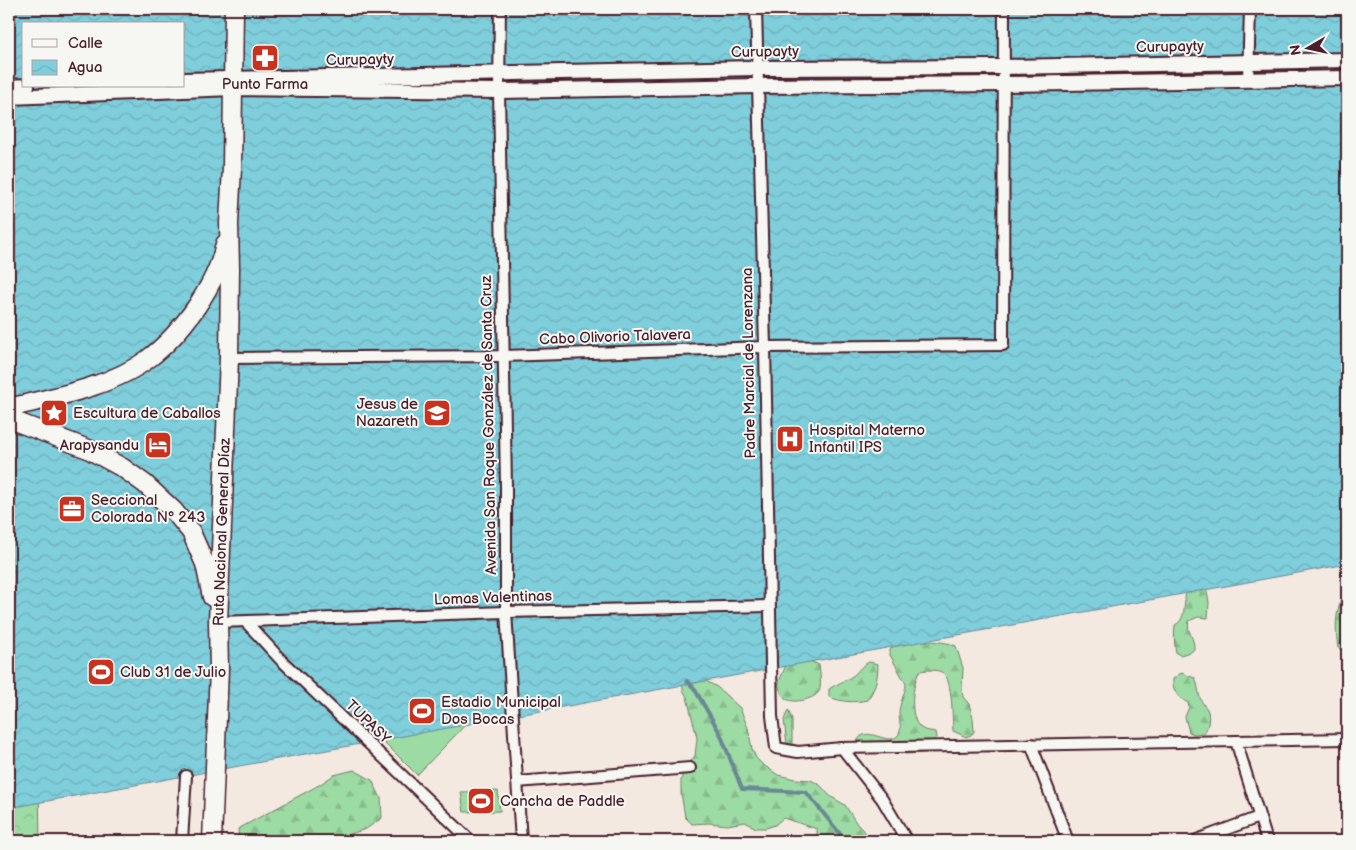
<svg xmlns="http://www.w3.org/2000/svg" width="1356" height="850" font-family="'Balsamiq Sans',sans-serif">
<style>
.forest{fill:url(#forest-firs);stroke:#737d67}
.park{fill:url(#park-crowns);stroke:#737d67}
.pitch{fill:#9cdba3;stroke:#737d67}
.water{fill:url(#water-waves);stroke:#6a8895;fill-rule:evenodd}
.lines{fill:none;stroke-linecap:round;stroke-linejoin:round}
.stream{stroke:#6a8895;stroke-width:4}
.street-casing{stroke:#4a1f2b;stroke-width:14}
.secondary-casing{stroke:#4a1f2b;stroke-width:18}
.highway-casing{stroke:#4a1f2b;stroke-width:21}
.street{stroke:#f6f6f2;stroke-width:10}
.secondary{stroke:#f6f6f2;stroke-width:14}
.highway{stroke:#f6f6f2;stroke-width:18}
.labels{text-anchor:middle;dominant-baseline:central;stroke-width:4;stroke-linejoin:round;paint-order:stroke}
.street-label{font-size:15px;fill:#4a1f2b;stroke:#f6f6f2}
.poi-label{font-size:15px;fill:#4a1f2b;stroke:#f6f6f2;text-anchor:start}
</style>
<defs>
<pattern id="forest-firs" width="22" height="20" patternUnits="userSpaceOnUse" patternTransform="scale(1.25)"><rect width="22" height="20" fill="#9cdba3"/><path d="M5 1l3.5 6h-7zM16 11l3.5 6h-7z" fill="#88bc8c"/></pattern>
<pattern id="park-crowns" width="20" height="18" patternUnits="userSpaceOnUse" patternTransform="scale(1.25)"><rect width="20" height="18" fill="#9cdba3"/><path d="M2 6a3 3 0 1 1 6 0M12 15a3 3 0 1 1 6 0" fill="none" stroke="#88bc8c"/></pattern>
<pattern id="water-waves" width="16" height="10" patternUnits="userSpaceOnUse" patternTransform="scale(1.25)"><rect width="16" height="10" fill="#7fcedb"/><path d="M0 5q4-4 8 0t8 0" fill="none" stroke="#6fb0bc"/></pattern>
</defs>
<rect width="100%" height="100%" fill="#f4e9e1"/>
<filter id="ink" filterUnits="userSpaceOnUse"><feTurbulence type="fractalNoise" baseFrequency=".02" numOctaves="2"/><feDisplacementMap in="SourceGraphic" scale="10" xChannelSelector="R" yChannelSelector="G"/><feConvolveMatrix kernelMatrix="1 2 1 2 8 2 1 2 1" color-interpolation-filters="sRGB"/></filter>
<g filter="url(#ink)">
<g class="forest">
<path d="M1201 585 1207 592 1209 602 1208 618 1198 617 1189 621C1186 632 1195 638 1194 649L1191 652 1180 655 1176 653C1174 643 1174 635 1175 625 1187 619 1183 604 1186 592Z"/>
<path d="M1347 588V653L1338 648C1336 635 1335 619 1339 607 1340 601 1344 594 1347 588Z"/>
<path d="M916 638C929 643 944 640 956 646L963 668 962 688 963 697 969 704 973 718 974 732 971 735 966 737 953 731C952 718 953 681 943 673 938 669 926 670 920 671 912 682 908 719 921 728 925 731 931 731 936 732L937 737 934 751 925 753 906 754 881 748 856 744C864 720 889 750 899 734 902 728 899 721 899 714 899 704 905 694 906 684L890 655V650L893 646Z"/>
<path d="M805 659 819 665C820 672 821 682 820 689 818 699 792 705 785 698 781 695 780 689 778 684L786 665Z"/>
<path d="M869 662 878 664C878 678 875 690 867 700 854 703 842 702 829 697V689C836 684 846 681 854 675 860 669 861 666 869 662Z"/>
<path d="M1181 673 1195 678C1198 684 1198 691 1200 698 1202 703 1204 705 1207 709 1210 715 1209 727 1204 733L1194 734 1189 732 1185 717 1189 707 1188 703C1178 697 1172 691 1173 679Z"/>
<polygon points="702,679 717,687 740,708 748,728 752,749 756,758 762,764 778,775 795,779 811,780 820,785 830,796 845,805 857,824 873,841 817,841 817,829 783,818 775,825 766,828 756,828 745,822 727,825 709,823 692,824 685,817 681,793 681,781 683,771 695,756 697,738 687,697 683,690 683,682"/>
<polygon points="788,710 792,719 792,745 787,745 784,720"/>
<polygon points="354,770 372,780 381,798 382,818 366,829 327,841 239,841 238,829 319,785 334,775"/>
</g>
<polygon class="park" points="39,782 40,841 9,841 9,783"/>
<g class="pitch">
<polygon points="348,706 469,721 417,775"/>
<polygon points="498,791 500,811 464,812 461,792"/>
</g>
<path class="water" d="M9 9H1347V564L9 808ZM24 24H184V86H24Z"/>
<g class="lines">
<polyline class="stream" points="687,681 694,688 720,733 742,789 806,792 841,835 842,841"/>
<g class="street-casing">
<g id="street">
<polyline points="500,9 499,91 506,486 506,612 521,841"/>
<polyline points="756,9 765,347 772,716 776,748 798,752 842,748 1347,739"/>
<polyline points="1248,80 1250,9"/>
<polyline points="229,358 504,356 765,347 1003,345 1004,9"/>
<polyline points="218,622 506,612 769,606"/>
<polyline points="246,622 281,660 471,841"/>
<polyline points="1236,741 1267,841"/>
<polyline points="1031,744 1068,841"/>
<polyline points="842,748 882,799 907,841"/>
<polyline points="517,782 690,768"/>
<polyline points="182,841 186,776"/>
<polyline points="1194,841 1259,817"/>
</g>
</g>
<g class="secondary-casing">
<g id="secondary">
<polyline points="184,80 757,68 1004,67 1347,60"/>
<polyline points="9,87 27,86"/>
<polyline points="9,97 233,88 499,91 758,86 1004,84 1347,78"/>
</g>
</g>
<g class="highway-casing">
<g id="highway">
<path d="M9 408C53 397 111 387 148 359 167 345 184 325 197 306 209 288 221 266 225 244"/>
<polyline points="9,419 88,449 123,468 145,484 173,510 191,532 205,564 212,597"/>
<polyline points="212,841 219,669 218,622 229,358 230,269 229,223 232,168 234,9"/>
</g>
</g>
<use href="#street" class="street"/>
<use href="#secondary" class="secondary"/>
<use href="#highway" class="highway"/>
</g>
</g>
<defs>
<g id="pharmacy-square" transform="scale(1.4375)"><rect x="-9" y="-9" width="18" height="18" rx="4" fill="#c8321e" stroke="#f6f6f2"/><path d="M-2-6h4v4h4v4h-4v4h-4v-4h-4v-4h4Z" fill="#fff"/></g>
<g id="sight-square" transform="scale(1.4375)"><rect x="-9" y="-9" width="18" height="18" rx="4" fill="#c8321e" stroke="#f6f6f2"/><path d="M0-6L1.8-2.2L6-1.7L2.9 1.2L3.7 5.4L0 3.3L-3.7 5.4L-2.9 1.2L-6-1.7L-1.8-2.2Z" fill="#fff"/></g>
<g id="school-square" transform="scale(1.4375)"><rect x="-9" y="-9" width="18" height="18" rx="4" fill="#c8321e" stroke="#f6f6f2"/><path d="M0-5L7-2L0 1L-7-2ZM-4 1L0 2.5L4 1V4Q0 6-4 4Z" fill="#fff"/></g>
<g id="hospital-square" transform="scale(1.4375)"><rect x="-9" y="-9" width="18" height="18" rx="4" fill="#c8321e" stroke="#f6f6f2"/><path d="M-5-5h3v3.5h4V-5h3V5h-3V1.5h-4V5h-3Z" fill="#fff"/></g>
<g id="hotel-square" transform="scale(1.4375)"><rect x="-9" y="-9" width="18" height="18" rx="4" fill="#c8321e" stroke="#f6f6f2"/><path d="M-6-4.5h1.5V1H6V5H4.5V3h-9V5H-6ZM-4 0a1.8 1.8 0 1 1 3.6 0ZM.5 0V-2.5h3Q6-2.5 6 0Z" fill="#fff"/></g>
<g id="office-square" transform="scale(1.4375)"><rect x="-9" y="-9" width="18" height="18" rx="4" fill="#c8321e" stroke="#f6f6f2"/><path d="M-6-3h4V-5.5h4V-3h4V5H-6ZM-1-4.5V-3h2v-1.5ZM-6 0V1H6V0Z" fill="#fff"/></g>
<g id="stadium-square" transform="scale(1.4375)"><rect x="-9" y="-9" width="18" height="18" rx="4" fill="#c8321e" stroke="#f6f6f2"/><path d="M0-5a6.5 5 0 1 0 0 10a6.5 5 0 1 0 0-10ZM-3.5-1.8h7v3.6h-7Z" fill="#fff"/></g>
</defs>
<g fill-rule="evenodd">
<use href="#pharmacy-square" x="265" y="58"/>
<use href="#sight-square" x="54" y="413"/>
<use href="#school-square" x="437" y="413"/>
<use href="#hospital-square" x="790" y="439"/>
<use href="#hotel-square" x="158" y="445"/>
<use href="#office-square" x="72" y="509"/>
<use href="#stadium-square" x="101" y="672"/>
<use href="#stadium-square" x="422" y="711"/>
<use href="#stadium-square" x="481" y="801"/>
</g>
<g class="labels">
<g class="street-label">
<text transform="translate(1170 47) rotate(-1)">Curupayty</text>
<text transform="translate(765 52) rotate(-1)">Curupayty</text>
<text transform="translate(360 60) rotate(-1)">Curupayty</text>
<text transform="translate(615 337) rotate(-2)">Cabo Olivorio Talavera</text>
<text transform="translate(749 363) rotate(-91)">Padre Marcial de Lorenzana</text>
<text transform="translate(489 425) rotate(-91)">Avenida San Roque González de Santa Cruz</text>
<text transform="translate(222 532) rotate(-88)">Ruta Nacional General Díaz</text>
<text transform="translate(493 598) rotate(-2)">Lomas Valentinas</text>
<text transform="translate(368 722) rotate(44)">TUPASY</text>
</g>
<g class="poi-label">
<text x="265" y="84" text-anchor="middle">Punto Farma</text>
<text x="418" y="404" text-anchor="end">Jesus de<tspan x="418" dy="17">Nazareth</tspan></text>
<text x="73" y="413">Escultura de Caballos</text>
<text x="809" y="430">Hospital Materno<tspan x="809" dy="17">Infantil IPS</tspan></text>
<text x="139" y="445" text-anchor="end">Arapysandu</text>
<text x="91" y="500">Seccional<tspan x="91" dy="17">Colorada Nº 243</tspan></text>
<text x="120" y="672">Club 31 de Julio</text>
<text x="441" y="702">Estadio Municipal<tspan x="441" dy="17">Dos Bocas</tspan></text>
<text x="500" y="801">Cancha de Paddle</text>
</g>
</g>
<rect width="1356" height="850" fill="none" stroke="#f6f6f2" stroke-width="30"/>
<rect x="15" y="15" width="1326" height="820" fill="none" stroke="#4a1f2b" stroke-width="2" filter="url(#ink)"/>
<rect x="22" y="22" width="162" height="65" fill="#f6f6f2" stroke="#b1a0a2"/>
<rect x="32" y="39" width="25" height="8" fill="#f6f6f2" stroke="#b1a0a2"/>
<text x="68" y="48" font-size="15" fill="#4a1f2b">Calle</text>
<rect x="32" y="60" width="25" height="15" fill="url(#water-waves)" stroke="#b1a0a2"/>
<text x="68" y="72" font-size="15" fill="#4a1f2b">Agua</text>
<g transform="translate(1308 48) rotate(261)" stroke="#f6f6f2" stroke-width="4" paint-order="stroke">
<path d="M0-4L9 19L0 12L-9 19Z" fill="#4a1f2b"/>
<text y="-8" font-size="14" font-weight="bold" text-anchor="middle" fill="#4a1f2b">N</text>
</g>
</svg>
